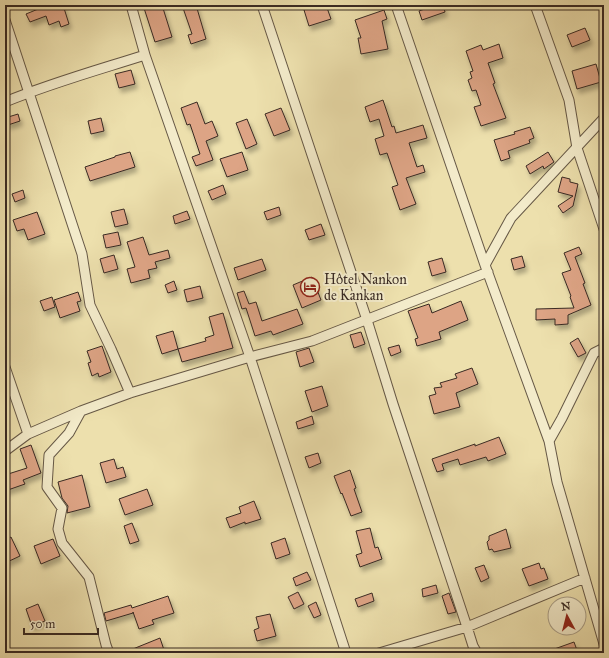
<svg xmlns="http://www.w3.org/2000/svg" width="609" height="658" viewBox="0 0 609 658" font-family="'IM FELL Great Primer',serif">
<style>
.building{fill:#dda485;stroke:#392a23;filter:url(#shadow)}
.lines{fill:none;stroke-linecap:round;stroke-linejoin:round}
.minor-casing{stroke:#665846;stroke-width:11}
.minor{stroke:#f3ebca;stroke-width:9}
.labels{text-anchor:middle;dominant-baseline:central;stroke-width:4;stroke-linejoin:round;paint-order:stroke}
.poi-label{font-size:14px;fill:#392a23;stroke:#f3ebca;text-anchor:start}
</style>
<defs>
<filter id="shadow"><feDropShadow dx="2.5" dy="4.5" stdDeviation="2" flood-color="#0004"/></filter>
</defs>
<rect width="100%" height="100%" fill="#ede0ad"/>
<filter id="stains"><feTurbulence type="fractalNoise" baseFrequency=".005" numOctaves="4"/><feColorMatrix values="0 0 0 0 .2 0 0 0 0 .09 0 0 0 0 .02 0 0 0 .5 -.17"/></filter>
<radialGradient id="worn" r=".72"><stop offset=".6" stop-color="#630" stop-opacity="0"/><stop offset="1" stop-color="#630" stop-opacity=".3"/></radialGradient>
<path class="building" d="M48,5H63L69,24L61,27L59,21L49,25L46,16L30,22L26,14Z
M143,5H162L172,37L155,42Z
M182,5H196L206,39L191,44L188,35L192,34Z
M317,5H326L331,19L309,26L304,10Z
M436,5H443L445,12L422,20L419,11Z
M384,10L387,19L382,21L388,49L361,54L358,38H361L355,20Z
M585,28L590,40L572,47L567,35Z
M499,44L503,58L488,63L495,83L493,84L506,118L481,126L474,107L481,105L476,90L472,91L468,80L472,78L470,72L473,71L466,51L481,45L483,50Z
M596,64L601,82L577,89L572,71Z
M131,70L135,84L119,88L115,74Z
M383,100L392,127L394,126L396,133L423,125L427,138L409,143L417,167L423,165L425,172L406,178L416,204L400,210L392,187L398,185L387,153L380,155L375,139L384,136L379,119L370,122L365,107Z
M197,102L205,124L212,121L218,136L206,141L213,160L196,166L192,157L200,154L190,124L187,125L181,108Z
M281,108L290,130L274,136L265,114Z
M18,114L20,121L8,125L5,118Z
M101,118L104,131L91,134L88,121Z
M247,119L257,144L246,149L236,123Z
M530,127L534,138L529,140L530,143L508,151L510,158L501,161L494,140L515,134L514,132Z
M130,152L135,167L90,181L85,167L115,157V156Z
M242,152L248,170L227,177L220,159Z
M548,152L554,162L544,169L543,166L530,174L526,166Z
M562,177L570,179V182L578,184L573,206L563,213L558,206L573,196L558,192Z
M223,185L226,194L212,200L208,191Z
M23,190L25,198L15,202L12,194Z
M279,207L281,215L267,220L264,212Z
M124,209L128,224L115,227L111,212Z
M187,211L190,219L175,224L173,216Z
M37,212L45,234L28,240L24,229L17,231L13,220Z
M321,224L325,235L309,240L305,230Z
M118,232L121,245L106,248L103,235Z
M143,237L149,255L168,250L170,258L155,262L157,268L148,270L150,278L131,283L127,269L135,267L127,242Z
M579,247L582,254L575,257L585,283L583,284L591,305L568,315V324L555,325V319L536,320V309L574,308L570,297L571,296L562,273L571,270L564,253Z
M114,255L118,269L104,273L100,259Z
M522,256L525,267L514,270L511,259Z
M442,258L446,272L432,276L428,262Z
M262,259L266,270L238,280L234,268Z
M312,277L321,300L302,308L293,285Z
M174,281L177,290L168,293L165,285Z
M200,286L203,298L187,302L184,290Z
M244,291L249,304L256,302L262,321L297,309L303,324L273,335L271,331L255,336L246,308L242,309L237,293Z
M78,292L81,301L77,302L80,311L60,318L54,300Z
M52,297L55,307L44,311L40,301Z
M461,301L468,320L439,332L441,339L417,346L415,339L418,338L408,311L429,304L432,313Z
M223,313L233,348L182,362L178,349L206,341L205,338L214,335L209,317Z
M173,331L178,349L162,354L156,336Z
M361,332L365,344L354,348L350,335Z
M578,338L586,353L578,357L570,343Z
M399,345L401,352L391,356L388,348Z
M102,346L111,372L99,377L98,373L92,376L88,363L91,362L87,351Z
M309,348L314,362L300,367L296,352Z
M472,368L478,384L456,393L460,407L434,414L429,396L436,394L434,388L442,387L440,383L457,378L455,374Z
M322,386L328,406L312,412L305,391Z
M312,416L314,424L298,429L296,422Z
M499,437L506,454L488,461L486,457L460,465L458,459L442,464L444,470L437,472L432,459L475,444V446Z
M31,445L41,473L23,480L25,484L5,491V475L27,468L20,449Z
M318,453L321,463L309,468L305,457Z
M114,459L117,469L123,467L126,477L106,483L100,463Z
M350,470L356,488L354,489L362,512L351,516L342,493L341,494L334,476Z
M82,475L90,507L67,513L68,506L62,498L58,482Z
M147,489L153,505L125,515L119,499Z
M254,501L261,519L245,524V522L230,528L226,518L241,513L239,507Z
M132,523L139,541L130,544L124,526Z
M370,528L375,548L378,547L382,559L360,567L356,555L362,553L356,531Z
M506,529L511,548L494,552L492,549L489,550L487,542L489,540V536Z
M11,537L20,556L5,563V540Z
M285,538L290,554L276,559L271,543Z
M53,539L60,556L41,564L34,546Z
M539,563L541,569L544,568L548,579L529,586L522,569Z
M484,565L489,578L481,582L475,568Z
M307,572L311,580L296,586L293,578Z
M436,585L438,593L423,597L422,589Z
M298,592L304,604L294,609L288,597Z
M372,593L374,601L358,607L355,599Z
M449,593L456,612L448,614L442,596Z
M168,596L174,613L152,620L154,624L139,629L133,612V613L106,621L104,613L131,605L132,608Z
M316,602L321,615L314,618L308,606Z
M38,604L45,621L32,626L26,609Z
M270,614L276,636L257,641L254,630L259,628L256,617Z
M160,638L165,653H123Z
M574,642L578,653H546V652Z"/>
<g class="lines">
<g class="minor-casing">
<path id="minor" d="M131,5L145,55L250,357L346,653
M262,5L367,320L393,404L467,627L473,646L477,653
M396,5L485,265L549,441L557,482L604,644
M535,5L569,100L577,148L604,229
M5,20L82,254L90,305L111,349L130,393
M5,102C51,83 98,70 145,55
M485,265L511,218L604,118
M5,367L28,434
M81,411L69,433L49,455L47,487L62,508L58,529L62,543L89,577L106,645L109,653
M549,441L562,418L594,353L604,348
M5,451L28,434L81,411L130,393L250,357L312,341L488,272
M379,653L467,627L585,578"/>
</g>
<use href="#minor" class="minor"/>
</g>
<defs>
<g id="hotel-ring" transform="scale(1)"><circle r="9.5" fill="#f3ebca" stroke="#8f2418" stroke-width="1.5"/><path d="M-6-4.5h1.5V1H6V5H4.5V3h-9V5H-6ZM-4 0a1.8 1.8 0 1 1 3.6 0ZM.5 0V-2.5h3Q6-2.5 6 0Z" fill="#8f2418"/></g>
</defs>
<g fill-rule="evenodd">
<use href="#hotel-ring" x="310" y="287"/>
</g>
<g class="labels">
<g class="poi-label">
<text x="324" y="279">Hôtel Nankon<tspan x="324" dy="16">de Kankan</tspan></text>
</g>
</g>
<rect width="609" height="658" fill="none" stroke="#ede0ad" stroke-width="20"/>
<rect x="6" y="6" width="597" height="646" fill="none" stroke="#392a23" stroke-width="2"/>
<rect x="10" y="10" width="589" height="638" fill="none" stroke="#392a23"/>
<g transform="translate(567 616) rotate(353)"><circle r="19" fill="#f3ebca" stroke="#a99e87"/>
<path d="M0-3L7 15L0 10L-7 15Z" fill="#8f2418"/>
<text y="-6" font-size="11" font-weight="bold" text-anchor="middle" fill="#392a23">N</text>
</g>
<path d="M24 628v6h74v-6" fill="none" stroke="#392a23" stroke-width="2"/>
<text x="30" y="628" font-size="12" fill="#392a23" stroke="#f3ebca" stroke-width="3" paint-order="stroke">50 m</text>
<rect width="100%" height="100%" filter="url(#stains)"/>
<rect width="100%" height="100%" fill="url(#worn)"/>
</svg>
